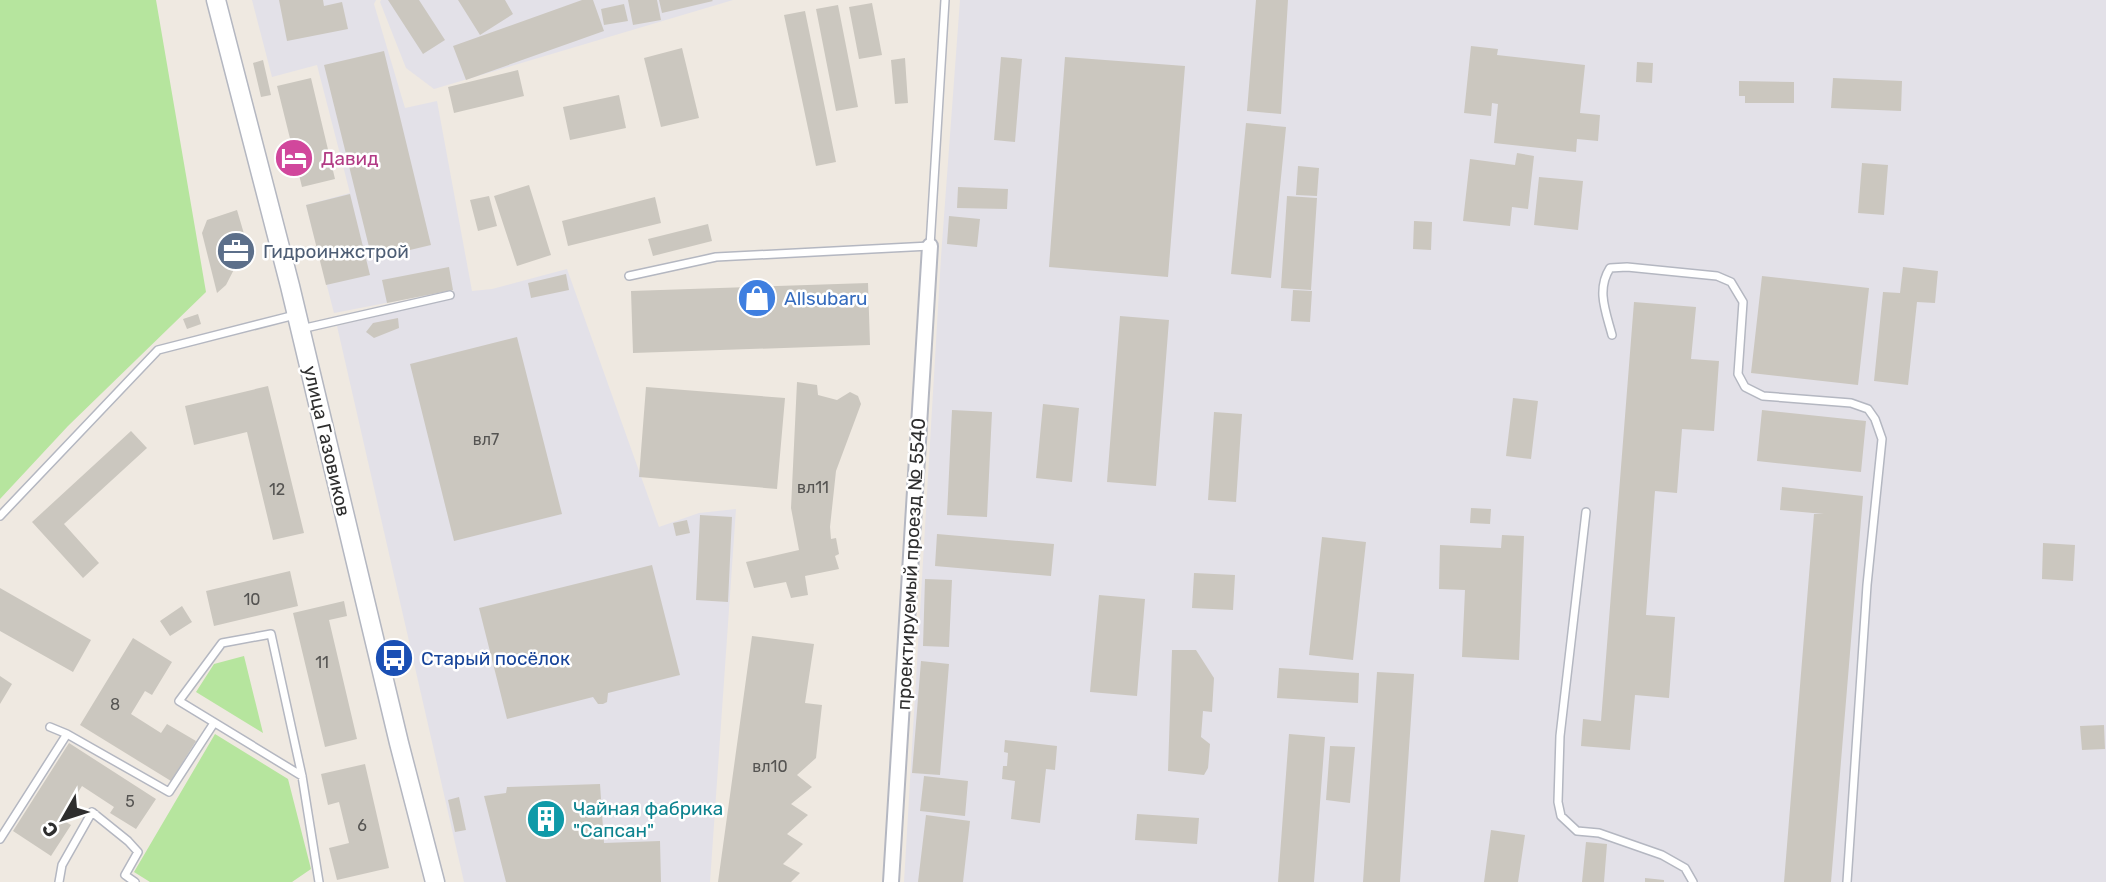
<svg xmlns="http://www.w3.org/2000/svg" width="2106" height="882" viewBox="0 0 2106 882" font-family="Rubik,sans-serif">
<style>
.industrial{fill:#e3e1e8}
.green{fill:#b6e59e}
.building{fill:#cbc7bf}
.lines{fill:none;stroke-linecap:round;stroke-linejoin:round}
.service-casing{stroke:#b4b7c1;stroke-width:10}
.minor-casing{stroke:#b4b7c1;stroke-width:18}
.tertiary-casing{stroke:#b4b7c1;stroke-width:21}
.service{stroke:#fff;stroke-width:7}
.minor{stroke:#fff;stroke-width:14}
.tertiary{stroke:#fff;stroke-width:18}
.labels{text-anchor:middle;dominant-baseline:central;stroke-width:5;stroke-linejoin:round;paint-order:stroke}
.number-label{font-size:16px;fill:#555452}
.hotel-label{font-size:19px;fill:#b23c85;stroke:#fff;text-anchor:start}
.service-label{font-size:19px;fill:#4e5e75;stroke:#fff;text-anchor:start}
.shop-label{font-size:19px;fill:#366cbe;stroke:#fff;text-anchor:start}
.street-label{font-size:19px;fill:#2e2e2e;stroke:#fff}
.transit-label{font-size:19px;fill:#164399;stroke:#fff;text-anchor:start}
.culture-label{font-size:19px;fill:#0d838f;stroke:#fff;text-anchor:start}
</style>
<rect width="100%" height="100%" fill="#efe9e1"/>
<path class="industrial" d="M252,0H376L374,4L405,108L437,101L472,291L492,289L567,269L659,527L699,513L736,509L710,882H464L337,326L455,296L453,290L334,313L306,205L350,193L317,65L272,77Z
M381,0H733L434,89L406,68L380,2Z
M960,0H2106V882H904L941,257Z"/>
<path class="green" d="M0,0H156L206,292L68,426L0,499Z
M244,656L263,733L196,692L214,664Z
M215,734L288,779L311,869L292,882H150L134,872Z"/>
<path class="building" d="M279,0H323L324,6L342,2L348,29L287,41Z
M388,0H419L445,40L423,54Z
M458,0H505L513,14L480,35Z
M582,0H593L604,31L466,80L453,46Z
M628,0H657L661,20L633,25Z
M659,0H712L713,1L662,13Z
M1256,0H1288L1281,114L1247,111Z
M872,3L882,55L859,59L849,7Z
M624,4L628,21L604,25L601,9Z
M838,5L858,107L836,111L816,9Z
M805,11L836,162L816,166L784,15Z
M1471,46L1498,49L1497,55L1585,65L1580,113L1600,115L1598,141L1577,139L1576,152L1494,143L1498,104L1492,103L1491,116L1464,113Z
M682,48L699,118L661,127L644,58Z
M384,51L431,245L372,259L324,65Z
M1001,57L1022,59L1015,142L994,140Z
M1065,57L1185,66L1168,277L1049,267Z
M905,58L908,103L895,104L891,60Z
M263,60L271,95L261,97L253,63Z
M1637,62L1653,63L1652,83L1636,82Z
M518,70L524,96L454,113L448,87Z
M311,78L335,179L302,187L277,86Z
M1833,78L1902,81L1901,111L1831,108Z
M1739,81L1794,82V103H1745V96H1739Z
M619,95L626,128L570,140L563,107Z
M1246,123L1286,127L1271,278L1231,274Z
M1517,153L1534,156L1528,209L1512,207L1510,226L1463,221L1470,159L1515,165Z
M1862,163L1888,165L1884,215L1858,213Z
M1298,166L1319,168L1317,196L1296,195Z
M1539,177L1583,181L1578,230L1534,225Z
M529,185L551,255L517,266L494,196Z
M958,187L1008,189L1007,209L957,208Z
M350,194L370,275L326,285L306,205Z
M489,196L497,226L478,231L470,200Z
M1287,196L1317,198L1311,290L1281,288Z
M655,197L661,223L568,246L562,221Z
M237,210L247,244L226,285L217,293L202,233L207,220Z
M949,216L980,219L977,247L947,244Z
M1414,221L1432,222L1431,250L1413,249Z
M708,224L712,241L653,256L648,239Z
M449,267L453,290L387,303L382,280Z
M1903,267L1938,271L1935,303L1917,302L1908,385L1874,381L1883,292L1900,293Z
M566,274L569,290L531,298L528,283Z
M1762,276L1869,288L1858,385L1751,373Z
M868,283L870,345L633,353L631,291Z
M1293,290L1312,291L1310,322L1291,321Z
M1634,302L1696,307L1691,359L1719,361L1714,431L1682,429L1677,493L1655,491L1646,615L1675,617L1669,698L1635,695L1630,750L1581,746L1583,719L1601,721Z
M198,314L201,324L187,329L183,319Z
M1120,316L1169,320L1156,486L1107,482Z
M398,318L399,328L374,338L366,332L373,323Z
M517,337L562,514L454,541L410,364Z
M797,382L817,385L818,395L837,400L850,392L858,396L861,404L836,471L830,527L831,539L836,538L839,554L835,556L839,569L805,576L808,595L791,598L786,582L754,588L746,562L799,550L791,508Z
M268,386L304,533L273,540L247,432L194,445L185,406Z
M646,387L785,398L777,489L639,477Z
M1513,398L1538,401L1531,459L1506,456Z
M1043,404L1079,408L1072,482L1036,478Z
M952,410L992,412L987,517L947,515Z
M1762,410L1866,421L1861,472L1757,461Z
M1214,412L1242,414L1236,502L1208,500Z
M131,431L147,448L64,524L99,563L83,578L32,522Z
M1782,487L1863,496L1831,882H1784L1814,514H1824L1780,510Z
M1471,508L1491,509L1490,524L1470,523Z
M700,515L732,517L728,602L696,600Z
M687,520L690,533L676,536L673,523Z
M937,534L1054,544L1051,576L935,566Z
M1502,535L1524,536L1519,660L1462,657L1465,590L1439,589L1440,545L1501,548Z
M1322,537L1366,542L1353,660L1309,655Z
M2043,543L2075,545L2073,581L2042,579Z
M652,565L680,675L608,693L607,702L603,704H598L593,697L507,719L479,608Z
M290,571L298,606L214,626L206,591Z
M1194,573L1235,575L1233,610L1192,608Z
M925,579L952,580L949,647L923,646Z
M0,588L91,640L73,672L0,631Z
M1099,595L1145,599L1137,696L1090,692Z
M344,601L347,616L329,620L357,739L325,747L293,613Z
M182,606L192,622L170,636L160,621Z
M752,636L814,644L805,703L822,705L816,758L797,775L812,787L791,804L808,815L787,834L803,844L783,864L800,873L791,882H718Z
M133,638L172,662L152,695L145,691L131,714L161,733L167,724L196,741L171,781L80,725Z
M1172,650H1196L1214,678L1212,712L1203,711L1201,737L1210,744L1208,768L1204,775L1168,771Z
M921,661L949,664L940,775L912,773Z
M1279,668L1359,673L1358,703L1277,698Z
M1377,672L1414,674L1400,882H1363Z
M0,676L12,684L0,704Z
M2104,725L2105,749L2082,750L2080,726Z
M1289,734L1325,737L1314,882H1278Z
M1005,740L1057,746L1055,770L1046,769L1040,823L1011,819L1015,781L1002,779L1003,766H1007L1008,753L1004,752Z
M69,743L156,799L136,829L110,813L114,807L82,786L61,819L71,825L51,856L13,831Z
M1330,746L1355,747L1350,803L1326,800Z
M365,764L389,868L337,880L329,848L349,843L339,802L328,805L321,774Z
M924,776L968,781L965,816L920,811Z
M600,784L604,843L660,841L661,882H506L484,796L506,793L507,787Z
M459,797L466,830L455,832L448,800Z
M1137,814L1199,818L1197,844L1135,840Z
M926,815L970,821L963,882H918Z
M1491,830L1525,835L1518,882H1484Z
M1586,842L1607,844L1604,882H1582Z
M1645,878L1664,880V882H1645Z"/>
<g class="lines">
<g class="service-casing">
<path id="service" d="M629,276L716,257L930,246L945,0
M301,329L450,295
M1612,335C1606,312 1596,290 1610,268L1627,267L1717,276L1731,282L1743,302L1738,374L1745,387L1763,396L1851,403L1868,409L1875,419L1882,439L1867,585L1847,882
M1586,512L1560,736L1558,802L1561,816L1577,831L1599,833L1662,855L1685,868L1693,882
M0,516L158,350L295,315
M50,727L67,734
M302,776L179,701L222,643L271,634L302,776L319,882
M0,839L67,734L169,792L214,723
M59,882L62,865L92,812L128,841L138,852L125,875L135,882"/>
</g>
<g class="minor-casing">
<path id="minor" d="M891,882L930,246"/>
</g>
<g class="tertiary-casing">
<path id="tertiary" d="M216,0L290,286L399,743L435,882"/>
</g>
<use href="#service" class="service"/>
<use href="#minor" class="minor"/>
<use href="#tertiary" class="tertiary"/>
</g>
<defs>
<g id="hotel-disc" transform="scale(2.0125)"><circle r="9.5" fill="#d1479c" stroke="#fff"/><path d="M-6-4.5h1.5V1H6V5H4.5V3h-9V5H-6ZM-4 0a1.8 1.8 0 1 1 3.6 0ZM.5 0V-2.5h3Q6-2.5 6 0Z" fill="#fff"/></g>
<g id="office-disc" transform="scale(2.0125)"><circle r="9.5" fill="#5c6f8a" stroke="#fff"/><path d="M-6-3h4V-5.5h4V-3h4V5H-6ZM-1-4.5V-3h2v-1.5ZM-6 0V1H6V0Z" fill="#fff"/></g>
<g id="shop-disc" transform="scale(2.0125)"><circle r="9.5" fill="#3f7fe0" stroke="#fff"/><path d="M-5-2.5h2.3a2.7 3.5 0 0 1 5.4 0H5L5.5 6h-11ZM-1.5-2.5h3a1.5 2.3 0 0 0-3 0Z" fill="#fff"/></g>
<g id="bus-disc" transform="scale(2.0125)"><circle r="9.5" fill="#1a4fb4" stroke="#fff"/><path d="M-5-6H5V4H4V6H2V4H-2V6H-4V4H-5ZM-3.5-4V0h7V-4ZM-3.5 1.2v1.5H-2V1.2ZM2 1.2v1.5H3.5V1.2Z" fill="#fff"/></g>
<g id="building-disc" transform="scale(2.0125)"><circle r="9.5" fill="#0f9aa8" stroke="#fff"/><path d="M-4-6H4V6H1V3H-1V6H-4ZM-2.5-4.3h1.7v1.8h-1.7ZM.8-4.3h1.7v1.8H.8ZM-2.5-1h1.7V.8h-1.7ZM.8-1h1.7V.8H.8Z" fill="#fff"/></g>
</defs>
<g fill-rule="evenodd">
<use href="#hotel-disc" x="294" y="158"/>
<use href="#office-disc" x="236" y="251"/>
<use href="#shop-disc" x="757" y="298"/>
<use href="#bus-disc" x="394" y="658"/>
<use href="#building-disc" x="546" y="819"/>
</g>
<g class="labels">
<g class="number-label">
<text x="486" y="439">вл7</text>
<text x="813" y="487">вл11</text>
<text x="277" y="489">12</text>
<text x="252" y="599">10</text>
<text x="322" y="662">11</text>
<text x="115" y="704">8</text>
<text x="770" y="766">вл10</text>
<text x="130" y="801">5</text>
<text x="362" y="825">6</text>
</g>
<g class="hotel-label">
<text x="321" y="158">Давид</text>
</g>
<g class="service-label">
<text x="263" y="251">Гидроинжстрой</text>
</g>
<g class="shop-label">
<text x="784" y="298">Allsubaru</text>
</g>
<g class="street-label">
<text transform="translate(327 441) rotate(77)">улица Газовиков</text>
<text transform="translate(911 564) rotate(-87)">проектируемый проезд № 5540</text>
</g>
<g class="transit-label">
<text x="421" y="658">Старый посёлок</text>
</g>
<g class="culture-label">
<text x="573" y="808">Чайная фабрика<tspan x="573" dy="22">"Сапсан"</tspan></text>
</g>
</g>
<g transform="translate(63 819) rotate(231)" stroke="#ffffff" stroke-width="5" paint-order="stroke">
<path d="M0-5L12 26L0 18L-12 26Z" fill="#2e2e2e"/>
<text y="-10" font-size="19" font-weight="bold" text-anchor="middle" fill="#2e2e2e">С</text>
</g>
</svg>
